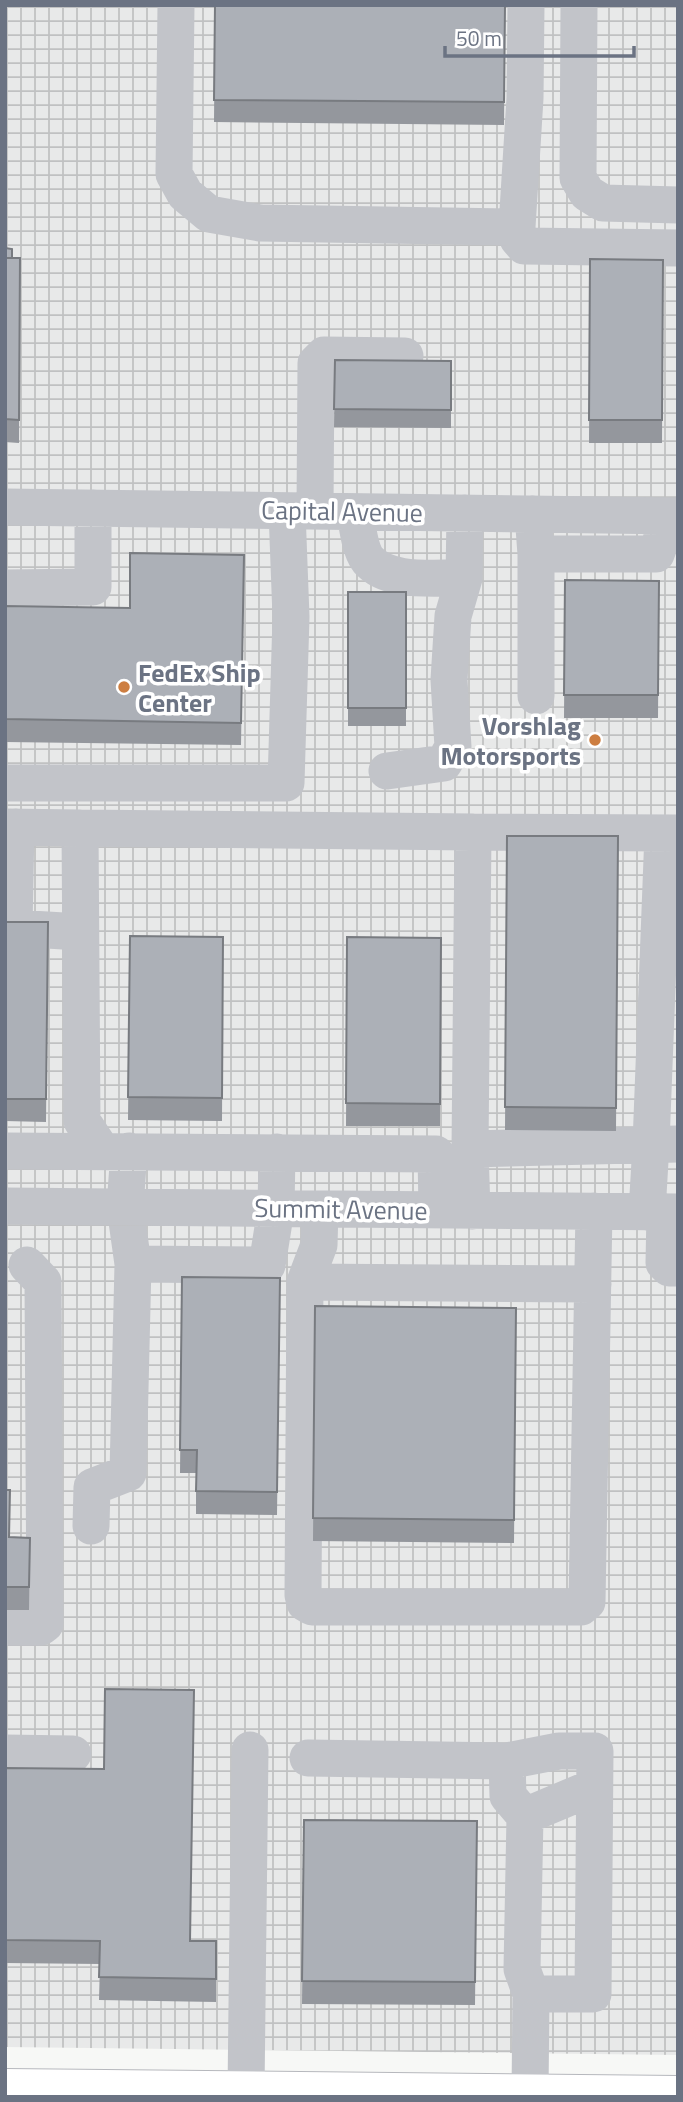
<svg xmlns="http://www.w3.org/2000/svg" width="683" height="2102" viewBox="0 0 683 2102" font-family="'Titillium Web',sans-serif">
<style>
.industrial{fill:url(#industrial-grid)}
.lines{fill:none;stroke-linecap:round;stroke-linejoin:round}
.major-casing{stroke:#b6b8bd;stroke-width:40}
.minor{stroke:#c2c4c9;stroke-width:37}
.major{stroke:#fff;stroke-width:38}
.wall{fill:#94979d}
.building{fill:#acb0b7;stroke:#787b80;stroke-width:2}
.poi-dot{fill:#cd7e41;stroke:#fff;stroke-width:2.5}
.labels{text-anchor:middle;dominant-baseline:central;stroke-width:7;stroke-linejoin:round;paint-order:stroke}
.street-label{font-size:26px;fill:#6b7383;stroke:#fff}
.poi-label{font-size:26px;font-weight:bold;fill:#6b7383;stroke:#fff;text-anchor:start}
</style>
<defs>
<pattern id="industrial-grid" width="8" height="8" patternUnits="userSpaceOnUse" patternTransform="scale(1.75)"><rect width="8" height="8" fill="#e8e9e9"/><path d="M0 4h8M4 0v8" fill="none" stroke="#c0c1c2"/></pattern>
</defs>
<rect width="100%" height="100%" fill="#f7f8f6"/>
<path class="industrial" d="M5,5H678V2055L5,2047Z"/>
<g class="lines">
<g class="major-casing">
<path id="major" d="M5,2088L678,2095"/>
</g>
<path class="minor" d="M176,5L174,174L185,194L209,214L260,223L517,227L518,239L524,246L678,248
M579,5L578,178L587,193L603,203L678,205
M517,227L525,98L526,5
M5,507L678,516
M315,511L316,363L324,355L405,356
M355,512C357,525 360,550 368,560C389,584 435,577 464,578L465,513
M533,514L536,554H656L670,516
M536,554V696
M5,588L93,587V508
M387,771L444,763L453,747L449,680L453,616L464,578
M5,783H286L291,617L287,511
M5,827L80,828
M16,827L14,928L80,932
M470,1149L678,1144
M5,1151L436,1154L437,1210
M102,1151L82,1121L80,828L473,832
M129,1151L125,1207L133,1264L267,1265L276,1209L277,1152
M5,1206L678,1212
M320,1209L319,1245L305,1282L303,1595L305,1603L312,1607H581L587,1602L594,1211
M472,1211L470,1149L473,832L678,833
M647,1212L651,1144L663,833
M665,1212L664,1263L669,1268H678
M305,1282L593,1284
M91,1526L92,1487L128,1473L133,1264
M5,1627H41L45,1624L43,1282L27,1265
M5,1753L73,1754
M308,1758L507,1761L559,1751H595L593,1994H531
M507,1761L508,1796L525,1816
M246,2091L250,1750
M530,2094L531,1994L522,1969L525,1816L594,1787"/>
<use href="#major" class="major"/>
</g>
<path class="wall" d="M215,5H505L504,125L214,122Z
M5,248L12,258H20L19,443L5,442Z
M590,259L663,260L662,443H589Z
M335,360L451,361V428L334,427Z
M244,555L241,745L5,742V606L130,608Z
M565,580L659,581L658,718H564Z
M348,592H406V726H348Z
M507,836H618L616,1131L505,1130Z
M5,922H48L46,1122L5,1121Z
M130,936L223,937L222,1121L128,1120Z
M347,937L441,938L440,1126H346Z
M182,1277L280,1278L277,1515L196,1514V1473H180Z
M315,1306L516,1308L514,1543L313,1541Z
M5,1442L6,1490L9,1537L30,1538L29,1610H5Z
M5,1768L190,1941H216V2002L99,2000L100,1964L5,1963Z
M304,1820L477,1821L475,2005L302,2004Z"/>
<path class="building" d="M215,5H505L504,102L214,100Z
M5,248L12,249V258H5Z
M5,258H20L19,420L5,419Z
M590,259L663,260L662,420H589Z
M335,360L451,361V410L334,409Z
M130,553L244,555L241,723L5,719V606L130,608Z
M565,580L659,581L658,695H564Z
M348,592H406V708H348Z
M507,836H618L616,1108L505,1107Z
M5,922H48L46,1099H5Z
M130,936L223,937L222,1098L128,1097Z
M347,937L441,938L440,1104L346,1103Z
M182,1277L280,1278L277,1492L196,1491L197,1450H180Z
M315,1306L516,1308L514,1520L313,1518Z
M5,1442H6L5,1486Z
M5,1490H10L9,1537L30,1538L29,1587H5Z
M105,1689L194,1690L190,1941H216V1979L99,1977L100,1941L5,1940V1768L104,1769Z
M304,1820L477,1821L475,1982L302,1981Z"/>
<g class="poi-dot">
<circle cx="124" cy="687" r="7"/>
<circle cx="595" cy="740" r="7"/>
</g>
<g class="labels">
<g class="street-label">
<text transform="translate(342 511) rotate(1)">Capital Avenue</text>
<text transform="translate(341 1209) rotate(1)">Summit Avenue</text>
</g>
<g class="poi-label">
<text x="138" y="672">FedEx Ship<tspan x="138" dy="30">Center</tspan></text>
<text x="581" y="725" text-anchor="end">Vorshlag<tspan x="581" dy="30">Motorsports</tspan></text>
</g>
</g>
<rect width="683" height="2102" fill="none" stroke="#6b7383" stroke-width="14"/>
<path d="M445 46v10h189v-10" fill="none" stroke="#6b7383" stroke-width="3.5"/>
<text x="456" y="46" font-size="21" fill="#6b7383" stroke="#ffffff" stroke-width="5" paint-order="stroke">50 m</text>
</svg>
